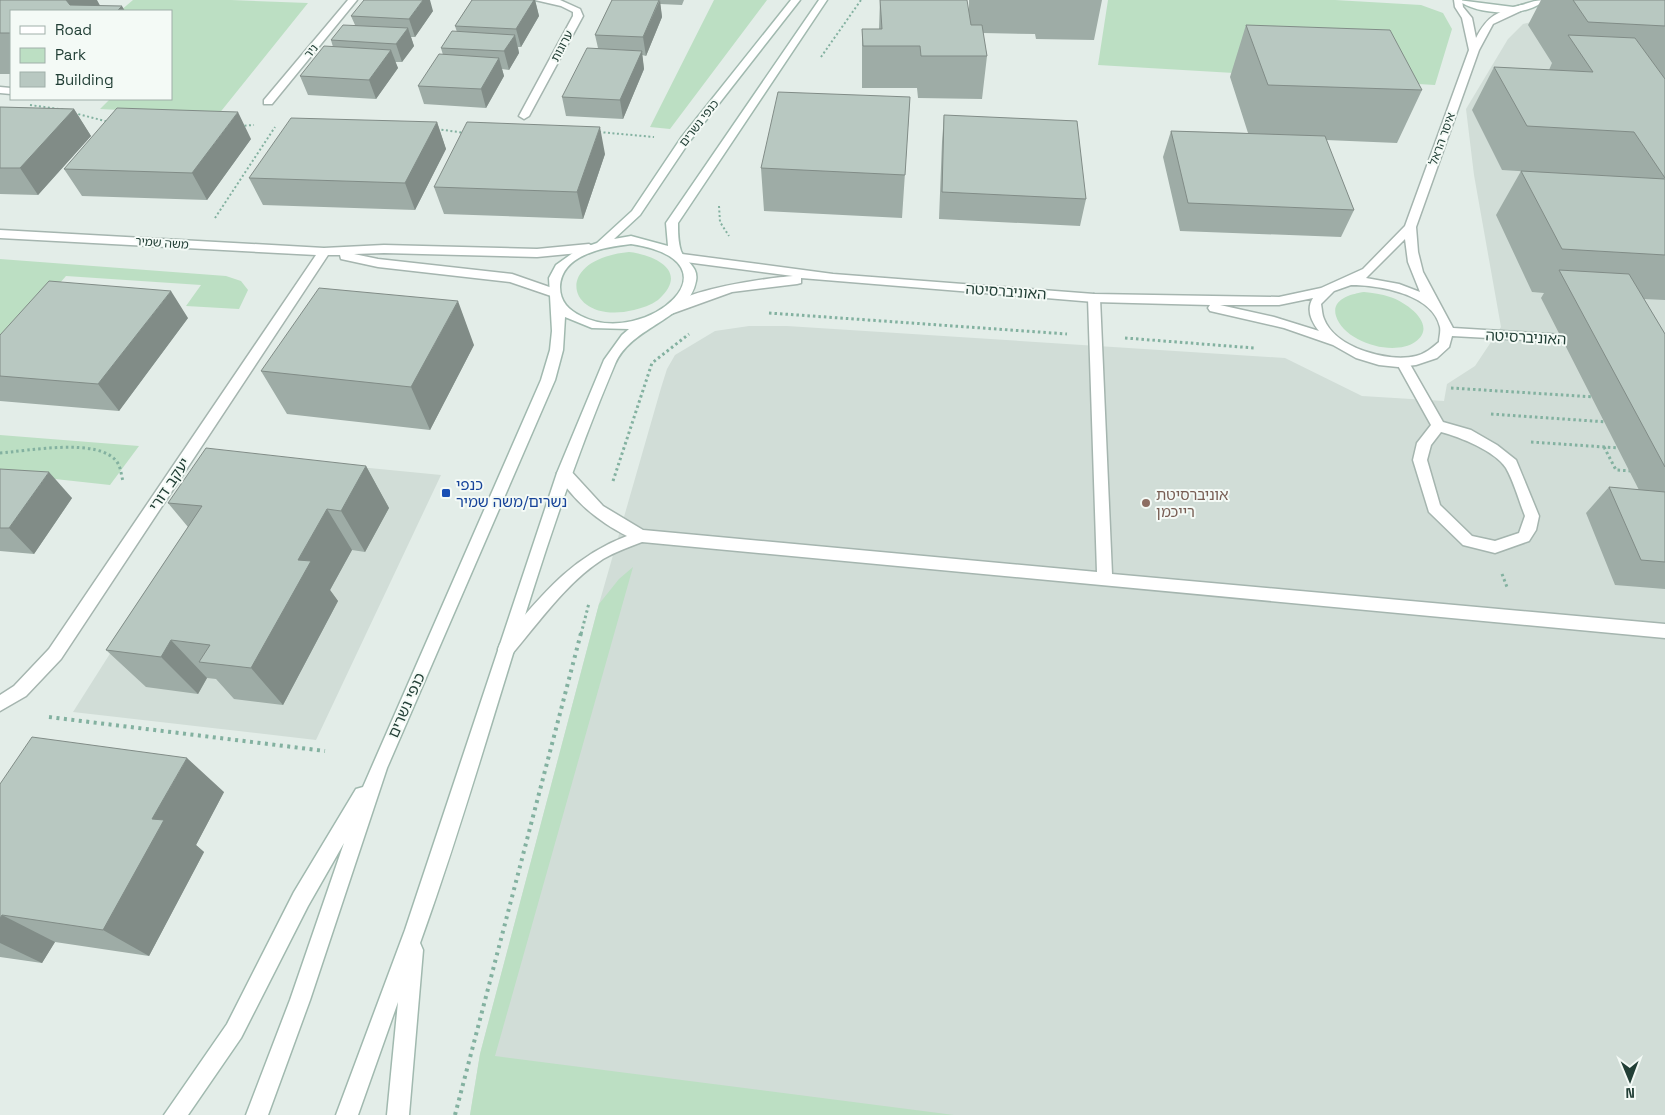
<svg xmlns="http://www.w3.org/2000/svg" width="1665" height="1115" viewBox="0 0 1665 1115" font-family="'Space Grotesk','Noto Sans Hebrew',sans-serif">
<style>
.built{fill:#d1ddd7}
.green{fill:#bcdfc3}
.lines{fill:none;stroke-linecap:round;stroke-linejoin:round}
.lane-casing{stroke:#a5b5af;stroke-width:3}
.street-casing{stroke:#a5b5af;stroke-width:3}
.secondary-casing{stroke:#a1b9af;stroke-width:3}
.path-far2{stroke:#83b1a0;stroke-width:2;stroke-dasharray:2 2.5;stroke-linecap:butt}
.path-far1{stroke:#83b1a0;stroke-width:3;stroke-dasharray:2.5 3;stroke-linecap:butt}
.path{stroke:#83b1a0;stroke-width:4;stroke-dasharray:3 4.5;stroke-linecap:butt}
.lane{fill:#fff;fill-rule:evenodd}
.street{fill:#fff;fill-rule:evenodd}
.secondary{fill:#fff;fill-rule:evenodd}
.wall{fill:#9eaca6}
.shaded-wall{fill:#818c87}
.building{fill:#b8c8c1;stroke:#818c87}
.transit-dot{fill:#1a4fb4;stroke:#f4faf6;stroke-width:2}
.education-dot{fill:#8d6e63;stroke:#f4faf6;stroke-width:2}
.labels{text-anchor:middle;dominant-baseline:central;stroke-width:4;stroke-linejoin:round;paint-order:stroke}
.far-street-label{font-size:12px;fill:#223f36;stroke:#f4faf6}
.street-label{font-size:15px;fill:#223f36;stroke:#f4faf6}
.transit-label{font-size:15px;fill:#164399;stroke:#f4faf6;text-anchor:start}
.education-label{font-size:15px;fill:#785e54;stroke:#f4faf6;text-anchor:start}
</style>
<rect width="100%" height="100%" fill="#e3ede8"/>
<path class="built" d="M1569,13L1665,17V1115H470L480,1054L599,604L661,388L667,369L675,355L715,331L749,326H787L1285,358L1362,396L1444,401L1447,384L1475,366L1501,327L1474,175L1466,109L1508,39L1523,24Z
M236,455L441,475L316,740L73,712Z"/>
<path class="green" d="M133,0H231L308,3L218,115L100,109L110,99H171V11H120Z
M714,0H767L670,129L650,127Z
M1108,0H1335L1421,5L1443,13L1452,29L1435,85L1098,65Z
M629,252C656,255 690,272 658,300C651,305 642,308 634,310C568,326 549,260 629,252Z
M0,259L226,276L241,281L248,290L239,309L186,306L201,285L66,276L0,352Z
M1364,292C1373,293 1381,294 1390,297C1406,302 1439,325 1415,342C1393,357 1344,342 1336,316C1331,299 1351,294 1364,292Z
M0,435L139,446L110,485L0,473Z
M633,567L495,1056L954,1115H470L480,1054L599,604L619,579Z"/>
<g class="lines">
<g class="lane-casing">
<path id="lane" d="M1094,294L1100,298L1112,574L1665,624V638L642,542C629,547 615,552 603,559C566,583 540,621 512,654L506,656L500,654L498,649L500,644C539,599 569,558 627,536C599,522 572,500 557,473L564,468L569,469L603,506L643,530L1097,572L1088,298Z
M1402,358L1407,359L1443,422L1471,430L1497,445L1516,460L1539,516L1536,530L1529,541L1495,553L1463,545L1429,512L1413,460L1417,443L1431,425L1396,362ZM1441,432C1460,437 1495,451 1506,468C1514,482 1519,501 1525,516L1519,533L1495,541L1472,536L1440,505L1427,460L1431,445Z"/>
</g>
<g class="street-casing">
<path id="street" d="M348,0H357L272,104H264V100Z
M535,0H560L580,9L583,16L529,116L524,119L519,116L573,16V12L561,6Z
M1454,0H1462L1463,7L1472,18L1476,38C1488,15 1497,12 1522,5L1527,8L1493,24L1479,50L1416,227L1418,252L1423,272L1453,328L1581,336L1587,340L1585,343L1452,336L1449,347L1437,358L1416,365L1398,367L1379,365L1356,358L1333,345L1284,328L1210,311L1208,308L1210,305L1094,302L801,278V283L797,284L732,292L671,314L665,310C680,290 767,278 793,276L678,261V255L682,254L833,274L1094,294L1279,297L1321,288L1363,269L1405,226L1469,50L1462,18L1455,7ZM1405,239L1408,262L1420,292L1399,284L1366,278ZM1351,285C1379,285 1433,294 1440,327C1441,332 1439,338 1439,342C1432,348 1425,354 1416,356C1389,363 1335,348 1324,319C1322,315 1322,309 1321,304L1334,291ZM1313,298C1306,309 1311,321 1319,331L1274,317L1220,305H1279Z
M0,87L11,88V94L0,93Z
M0,230L324,248L384,245L537,249L589,244L595,248L589,252L537,257L384,253L354,254L378,259L512,274L558,290L560,293L554,297L510,282L378,267L341,259L340,255H328L61,659L26,696L0,711V695L14,686L49,649L316,255L0,238Z"/>
</g>
<g class="secondary-casing">
<path id="secondary" d="M791,0H800L689,142L640,215L614,239L631,236L668,246L666,223L819,0H827L678,223C678,232 678,242 681,251C685,262 699,266 696,281C689,320 632,325 615,364C535,552 489,752 420,943L423,950L409,1115H387L398,1002L358,1115H336L405,930L557,473L604,360L622,335L629,329L592,328L565,317L563,350L555,380L387,768L310,1000L268,1115H246L290,1000L344,843L308,906L241,1038L188,1115H164L227,1024L294,892L356,789L363,787L541,380L550,350L552,331L549,278L556,265L577,250L597,243L632,211L681,138ZM631,244C747,262 645,349 581,316C569,310 560,302 560,287C561,254 605,247 631,244Z
M1458,0L1513,7C1525,5 1533,0 1544,0C1528,18 1475,15 1458,0Z"/>
</g>
<path class="path-far2" d="M821,57L861,0
M30,105L66,110
M74,113L109,122
M240,126L254,125
M437,129L465,133
M599,132L654,137
M719,206L720,222L729,236
M215,218L275,127"/>
<path class="path-far1" d="M769,313L1067,334
M1125,338L1254,348
M1451,388L1595,397
M1491,414L1607,422
M1531,442L1619,448
M1604,447L1616,470L1632,471
M0,453C27,451 100,437 117,462C121,467 121,475 123,481
M613,481L652,363L689,334
M1502,574L1507,587
M581,634L589,603"/>
<path class="path" d="M49,717L325,751
M455,1115L581,633"/>
<use href="#lane" class="lane"/>
<use href="#street" class="street"/>
<use href="#secondary" class="secondary"/>
</g>
<path class="wall" d="M472,0H535L539,16L521,47H518L519,53L509,70L502,69L504,76L486,108L424,104L418,86L443,55L441,48L457,32L455,26Z
M612,0H684L682,5L660,4L662,17L646,56L642,55L644,69L623,119L566,116L562,97L598,48L595,35Z
M880,0L969,9V0H1102L1094,40L1036,39L1035,34L983,33L987,56L982,99L918,98L917,88H862V29H879Z
M1541,0H1665V300L1644,299L1665,334V589L1615,585L1586,513L1609,487L1639,490L1541,298L1544,293L1532,292L1496,215L1521,171L1606,176L1502,170L1472,110L1494,67L1549,70L1552,63L1528,25Z
M433,11L415,37H411L414,46L402,62H395L398,68L376,99L308,95L300,76L333,47L331,40L355,25L351,16Z
M1246,25L1422,90L1397,143L1326,140L1354,210L1341,237L1180,231L1163,157L1171,131L1248,133L1230,77Z
M0,33H11V74H0Z
M910,97L902,218L764,211L761,168Z
M0,107L74,109L91,136L38,195L0,194Z
M944,115L1086,199L1080,226L939,219L942,142Z
M437,122L446,149L415,210L263,205L249,178Z
M251,139L207,200L82,196L64,169Z
M605,154L583,219L444,214L434,187Z
M188,318L119,411L0,401V335Z
M474,345L430,430L287,414L261,371Z
M366,466L389,508L365,552L352,550L330,590L338,601L283,705L234,699L216,679L207,678L198,694L146,687L106,650L188,527L168,503Z
M0,469L72,498L34,554L0,551Z
M0,784L224,792L196,845L204,852L149,956L55,942L42,963L0,957Z"/>
<path class="shaded-wall" d="M63,0H97L103,11H70Z
M423,0H430L433,11L415,37L409,19Z
M534,0H535L539,16L521,47L516,29Z
M660,0L662,17L646,56L643,37Z
M122,6L125,11H117Z
M408,28L414,46L402,62L396,44Z
M515,35L519,53L509,70L504,51Z
M391,50L398,68L376,99L369,80Z
M642,51L644,69L623,119L620,100Z
M499,58L504,76L486,108L481,89Z
M74,109L91,136L38,195L20,168Z
M238,112L251,139L207,200L192,173Z
M437,122L446,149L415,210L405,183Z
M600,127L605,154L583,219L577,192Z
M171,291L188,318L119,411L98,384Z
M458,301L474,345L430,430L411,387Z
M366,466L389,508L365,552L341,511Z
M49,472L72,498L34,554L9,528Z
M327,509L352,550L330,590L338,601L283,705L251,668L298,560Z
M171,640L207,678L198,694L161,657Z
M187,758L224,792L196,845L204,852L149,956L103,930L152,819Z
M2,915L55,942L42,963L0,943V918Z"/>
<path class="building" d="M0,0H66L70,5L122,6L117,11H11V33H0Z
M364,0H423L409,19L351,16Z
M472,0H534L516,29L455,26Z
M612,0H659L643,37L595,35Z
M880,0H967L971,25H982L987,56H921L920,46H863L862,29H882Z
M1573,0H1665V26L1588,22Z
M343,25L408,28L396,44L331,40Z
M1246,25L1390,30L1422,90L1268,85Z
M452,31L515,35L504,51L441,48Z
M1568,35L1635,38L1665,79V178L1634,132L1527,126L1494,67L1593,72Z
M324,46L391,50L369,80L300,76Z
M587,48L642,51L620,100L562,97Z
M439,54L499,58L481,89L418,86Z
M778,92L910,97L905,175L761,168Z
M0,107L74,109L20,168H0Z
M117,108L238,112L192,173L64,169Z
M944,115L1077,121L1086,199L942,192Z
M291,118L437,122L405,183L249,178Z
M467,122L600,127L577,192L434,187Z
M1171,131L1325,136L1354,210L1188,203Z
M1521,171L1665,179V255L1562,249Z
M1559,270L1629,274L1665,334V467Z
M49,281L171,291L98,384L0,376V335Z
M319,288L458,301L411,387L261,371Z
M206,448L366,466L341,511L327,509L298,560L311,561L251,668L199,662L210,645L171,640L161,657L106,650L202,506L168,503Z
M0,469L49,472L9,528H0Z
M1609,487L1665,492V562L1641,560Z
M32,737L187,758L152,819L164,820L103,930L2,915L0,918V784Z"/>
<rect class="transit-dot" x="441" y="488" width="10" height="10" rx="2.5"/>
<circle class="education-dot" cx="1146" cy="503" r="5"/>
<g class="labels">
<g class="far-street-label">
<text transform="translate(562 46) rotate(-62)">ערוגות</text>
<text transform="translate(311 51) rotate(-51)">ניר</text>
<text transform="translate(699 123) rotate(-52)">כנפי נשרים</text>
<text transform="translate(1442 139) rotate(-70)">איסר הראל</text>
<text transform="translate(162 243) rotate(4)">משה שמיר</text>
</g>
<g class="street-label">
<text transform="translate(1006 291) rotate(4)">האוניברסיטה</text>
<text transform="translate(1526 337) rotate(3)">האוניברסיטה</text>
<text transform="translate(169 484) rotate(-56)">יעקב דורי</text>
<text transform="translate(406 705) rotate(-66)">כנפי נשרים</text>
</g>
<g class="transit-label">
<text x="456" y="484">כנפי<tspan x="456" dy="17">נשרים/משה שמיר</tspan></text>
</g>
<g class="education-label">
<text x="1156" y="494">אוניברסיטת<tspan x="1156" dy="17">רייכמן</tspan></text>
</g>
</g>
<rect x="10" y="10" width="162" height="90" fill="#f4faf6" stroke="#a0afa9"/>
<rect x="20" y="26" width="25" height="8" fill="#ffffff" stroke="#a0afa9"/>
<text x="55" y="35" font-size="15" fill="#223f36">Road</text>
<rect x="20" y="48" width="25" height="15" fill="#bcdfc3" stroke="#a0afa9"/>
<text x="55" y="60" font-size="15" fill="#223f36">Park</text>
<rect x="20" y="72" width="25" height="15" fill="#b8c8c1" stroke="#a0afa9"/>
<text x="55" y="85" font-size="15" fill="#223f36">Building</text>
<g transform="translate(1630 1080) rotate(179)" stroke="#f4faf6" stroke-width="4" paint-order="stroke">
<path d="M0-4L9 19L0 12L-9 19Z" fill="#223f36"/>
<text y="-8" font-size="14" font-weight="bold" text-anchor="middle" fill="#223f36">N</text>
</g>
</svg>
